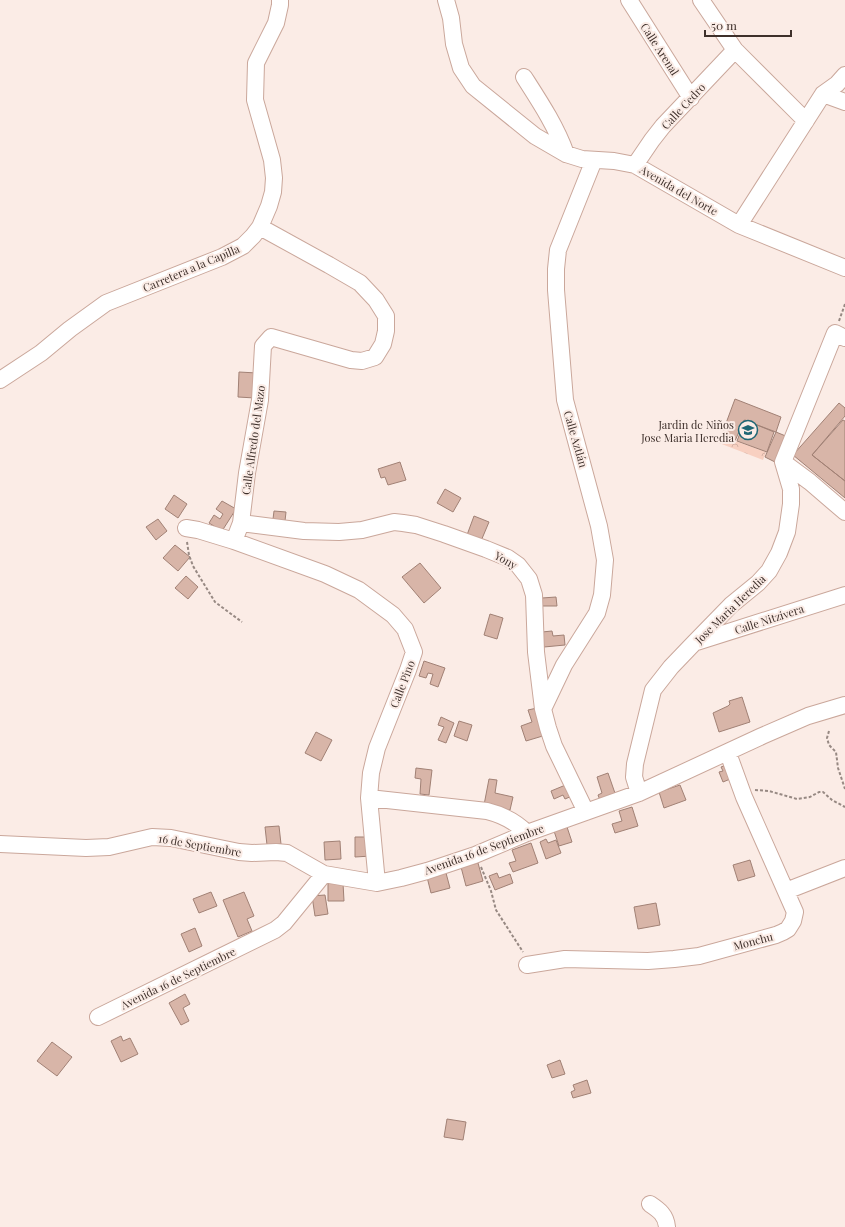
<svg xmlns="http://www.w3.org/2000/svg" width="845" height="1227" viewBox="0 0 845 1227" font-family="'Playfair Display',serif">
<style>
.forest{fill:url(#forest-crowns)}
.building{fill:#d8b5a8;stroke:#a18175}
.lines{fill:none;stroke-linecap:round;stroke-linejoin:round}
.minor-casing{stroke:#caa79b;stroke-width:18}
.path{stroke:#978983;stroke-width:2;stroke-dasharray:3 2;stroke-linecap:butt}
.minor{stroke:#fff;stroke-width:16}
.labels{text-anchor:middle;dominant-baseline:central;stroke-width:4;stroke-linejoin:round;paint-order:stroke}
.street-label{font-size:11px;fill:#3e302b;stroke:#fbece6}
.poi-label{font-size:11px;fill:#3e302b;stroke:#fbece6;text-anchor:end}
</style>
<defs>
<pattern id="forest-crowns" width="20" height="18" patternUnits="userSpaceOnUse"><rect width="20" height="18" fill="#f8d0c1"/><path d="M2 6a3 3 0 1 1 6 0M12 15a3 3 0 1 1 6 0" fill="none" stroke="#d6b3a6"/></pattern>
</defs>
<rect width="100%" height="100%" fill="#fbece6"/>
<path class="forest" d="M721,436L766,452L763,460L719,443Z"/>
<path class="building" d="M239,372L257,373L255,398L238,397Z
M735,399L781,417L776,432L744,420L735,441L722,434Z
M839,403L845,408V416L812,455L845,481V498L793,455Z
M745,420L774,432L767,452L737,441Z
M843,420L845,421V481L812,455Z
M776,432L788,437L777,463L765,457Z
M400,462L406,480L388,485L385,477L381,478L378,469Z
M445,489L461,498L453,512L437,503Z
M174,495L187,504L178,518L165,509Z
M222,501L236,509L222,531L209,523L214,515L220,519L223,514L216,509Z
M274,511L286,512L285,521L273,519Z
M474,516L489,522L481,541L467,535Z
M158,519L167,531L156,540L146,527Z
M175,545L190,557L178,571L163,558Z
M420,563L441,588L424,603L402,577Z
M186,576L198,587L188,599L175,588Z
M556,597L557,606H542V598Z
M490,614L503,618L497,639L484,635Z
M552,631L553,636L564,635L565,645L544,647L542,632Z
M424,661L445,668L438,687L430,684L433,674L428,673L426,678L419,676Z
M742,697L750,722L719,732L713,713L728,706L730,704L729,701Z
M537,708L546,735L526,741L521,726L532,722L528,710Z
M441,717L454,723L446,743L438,740L444,727L438,725Z
M459,721L472,725L467,741L454,736Z
M316,732L332,740L321,761L305,753Z
M729,764L735,777L723,782L719,772L723,771L721,767Z
M416,768L432,770L429,795L420,794L421,779L415,778Z
M608,773L617,799L601,803L598,795L602,793L597,777Z
M489,779L497,780L495,793L513,797L510,810L484,805Z
M568,784L572,796L565,799L563,795L554,799L551,791Z
M680,785L686,800L664,808L659,792Z
M632,807L638,826L615,833L612,824L622,821L619,811Z
M566,824L572,842L559,846L553,828Z
M279,826L281,844L267,845L265,827Z
M355,837H370L371,856L355,857Z
M546,839L548,843L556,840L561,853L546,859L540,842Z
M340,841L341,859L325,860L324,842Z
M531,843L538,863L513,872L509,863L516,861L512,850Z
M750,860L755,876L738,881L733,865Z
M478,863L483,881L466,886L461,867Z
M446,873L450,888L431,893L427,877Z
M497,873L499,878L510,874L513,883L495,890L489,876Z
M328,883H343L344,901H328Z
M211,892L217,906L199,913L193,899Z
M244,892L254,916L247,919L252,931L238,937L223,900Z
M325,895L328,914L315,916L312,896Z
M656,903L660,925L638,929L634,907Z
M195,928L202,946L189,952L181,934Z
M185,994L190,1004L183,1008L189,1021L181,1025L169,1003Z
M121,1036L123,1041L130,1038L138,1054L121,1062L111,1041Z
M52,1042L72,1057L57,1076L37,1061Z
M560,1060L565,1074L552,1078L547,1065Z
M587,1080L591,1093L573,1098L571,1092L575,1090L573,1085Z
M447,1119L466,1122L463,1140L444,1137Z"/>
<g class="lines">
<g class="minor-casing">
<path id="minor" d="M446,0L451,18L454,44L461,68L473,86L535,136L566,154L582,159L614,161L635,165L739,225L845,268
M629,0L691,98
M701,0L735,50L806,121
M524,77C540,102 556,126 566,154
M823,94L845,102
M635,165L652,140L663,126L735,50
M739,225L823,94L837,84L845,75
M0,380L41,353L70,329L106,303L222,257L243,246L253,236L260,227L269,206L273,192L274,178L272,160L255,100L256,63L276,23L280,5V0
M783,462L810,482L845,512
M241,523L304,531L339,532L362,530L394,522L403,523L416,525L444,534L486,549L508,558L518,565L529,579L534,595L536,652L543,709L548,728L554,746L586,812
M186,528L198,530L234,541L325,574L359,590L393,615L405,629L414,652L408,670L377,748L371,773L369,798L377,883
M234,541L241,523L247,473L260,400L263,346L271,337L351,360L362,361L375,357L383,344L386,331V316L376,300L360,283L329,265L260,227
M697,642L845,595
M543,709L564,665L597,613L602,595L605,560L599,526L565,400L556,290V269L558,250L594,160
M639,793L634,777L635,764L653,690L671,667L694,643L731,605L758,583L769,571L779,553L787,532L791,504V489L783,462L835,333L845,338
M369,798L487,811C503,815 515,821 527,833
M0,844L86,848L109,847L152,837L171,838L239,852L252,853L276,852L287,853L324,874
M786,891L845,868
M527,965L565,959L648,961L674,959L699,956L776,935L783,932L788,929L793,921L795,912L744,797L728,753
M98,1017L275,930L284,923L324,874L377,883L401,878L427,871L475,855L527,833L639,793L762,736L808,716L845,705
M650,1204C659,1210 666,1215 667,1227"/>
</g>
<path class="path" d="M839,321L845,304
M187,542L189,555L193,566L215,602L242,622
M829,731L827,738L829,745L836,752L838,768L845,789
M755,790L769,791L797,799L810,797L819,792H823L832,800L845,807
M481,867L491,891L496,910L523,952"/>
<use href="#minor" class="minor"/>
</g>
<defs>
<g id="school-ring" transform="scale(1)"><circle r="9.5" fill="#fbece6" stroke="#1f6775" stroke-width="1.5"/><path d="M0-5L7-2L0 1L-7-2ZM-4 1L0 2.5L4 1V4Q0 6-4 4Z" fill="#1f6775"/></g>
</defs>
<g fill-rule="evenodd">
<use href="#school-ring" x="748" y="430"/>
</g>
<g class="labels">
<g class="street-label">
<text transform="translate(660 49) rotate(57)">Calle Arenal</text>
<text transform="translate(683 106) rotate(-47)">Calle Cedro</text>
<text transform="translate(679 190) rotate(30)">Avenida del Norte</text>
<text transform="translate(191 268) rotate(-23)">Carretera a la Capilla</text>
<text transform="translate(576 439) rotate(74)">Calle Aztlán</text>
<text transform="translate(253 440) rotate(-82)">Calle Alfredo del Mazo</text>
<text transform="translate(506 560) rotate(30)">Yony</text>
<text transform="translate(730 609) rotate(-44)">Jose Maria Heredia</text>
<text transform="translate(769 619) rotate(-18)">Calle Nitzivera</text>
<text transform="translate(402 684) rotate(-69)">Calle Pino</text>
<text transform="translate(200 845) rotate(10)">16 de Septiembre</text>
<text transform="translate(484 849) rotate(-20)">Avenida 16 de Septiembre</text>
<text transform="translate(753 941) rotate(-15)">Monchu</text>
<text transform="translate(178 978) rotate(-26)">Avenida 16 de Septiembre</text>
</g>
<g class="poi-label">
<text x="734" y="424">Jardin de Niños<tspan x="734" dy="13">Jose Maria Heredia</tspan></text>
</g>
</g>
<path d="M705 30v6h86v-6" fill="none" stroke="#3e302b" stroke-width="2"/>
<text x="711" y="30" font-size="12" fill="#3e302b" stroke="#fbece6" stroke-width="3" paint-order="stroke">50 m</text>
</svg>
